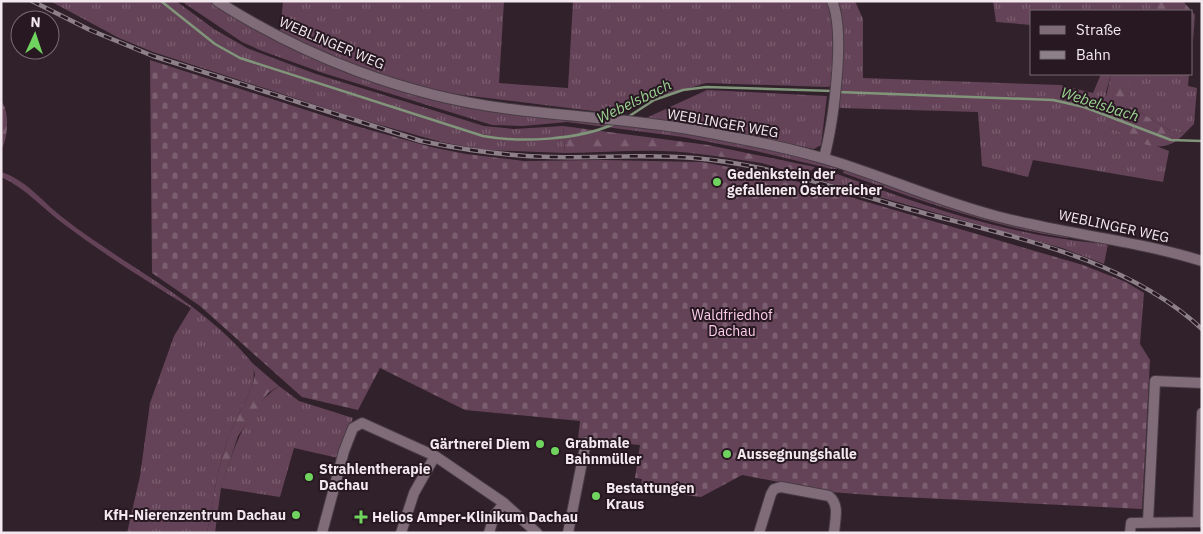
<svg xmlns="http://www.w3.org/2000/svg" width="1203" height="534" viewBox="0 0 1203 534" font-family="'IBM Plex Sans',sans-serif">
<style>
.grass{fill:url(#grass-tufts)}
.forest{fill:url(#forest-firs)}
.cemetery{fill:url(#cemetery-stones)}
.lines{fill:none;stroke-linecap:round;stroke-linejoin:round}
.stream{stroke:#80957a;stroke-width:2.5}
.minor-casing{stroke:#483c44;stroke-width:12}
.minor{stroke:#7f6c78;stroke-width:10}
.rail-casing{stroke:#8e8088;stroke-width:4.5}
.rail{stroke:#271821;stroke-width:2.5;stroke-dasharray:8;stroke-linecap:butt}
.poi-dot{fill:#70d35f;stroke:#271821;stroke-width:2}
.labels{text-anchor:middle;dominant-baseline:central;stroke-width:4;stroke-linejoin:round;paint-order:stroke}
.street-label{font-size:14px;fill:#f3e8ee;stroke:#271821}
.poi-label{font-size:14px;font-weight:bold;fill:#f3e8ee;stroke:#271821;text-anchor:start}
.park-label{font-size:14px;fill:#fdceeb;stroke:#271821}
.water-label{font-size:15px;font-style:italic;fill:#9dd593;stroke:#271821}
</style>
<defs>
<pattern id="grass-tufts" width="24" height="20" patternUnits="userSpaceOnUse" patternTransform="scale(1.25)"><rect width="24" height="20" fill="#644358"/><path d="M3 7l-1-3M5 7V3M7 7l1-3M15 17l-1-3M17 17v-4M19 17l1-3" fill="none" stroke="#7b5e70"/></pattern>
<pattern id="forest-firs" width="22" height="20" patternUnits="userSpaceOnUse" patternTransform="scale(1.25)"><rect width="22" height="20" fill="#644358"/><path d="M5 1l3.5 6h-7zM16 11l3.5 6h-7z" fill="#7b5e70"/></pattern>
<pattern id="cemetery-stones" width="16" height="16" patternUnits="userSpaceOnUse" patternTransform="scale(1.25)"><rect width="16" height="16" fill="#644358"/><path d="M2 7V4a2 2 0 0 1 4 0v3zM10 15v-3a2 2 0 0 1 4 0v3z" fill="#7b5e70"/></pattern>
</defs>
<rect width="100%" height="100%" fill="#31212b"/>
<path class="grass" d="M50,1H176L214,29L247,48L316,74L484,126L514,129L563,126L565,153L485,150L441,142L359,119L153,52L119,38Z
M181,1H209L408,92L593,121L699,134L759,146L837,168L836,170L756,151L683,137L567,122L523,126L492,125L323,73L262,51L242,42Z
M283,1H504L499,83L568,88L573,1H855L863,19V78L1060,85L1093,93L1101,74H1111L1106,92L1110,128L1169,151L1163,182L1033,160L1028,177L982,166L978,112L839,108L841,88L832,86L827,87L706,83L658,98L617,114L438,92L386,77L340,61L280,33Z
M993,1H1150V11H1032V25L996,22Z
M1189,74L1188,86L1197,88L1194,124L1185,133L1171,131L1130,106V74Z
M707,90L827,96L821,145L814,149L692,124L646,118Z
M826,170C923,205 1004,236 1108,244L1104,264L1062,248L815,179L818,173Z
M844,170L1069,236L1067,238C989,226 917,199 843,173Z
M1,172C25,179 43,202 62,217C123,265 198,299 249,359C255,366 254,375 253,384L227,440L217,477L207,533H127L140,476L150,403L174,336L191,308C148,282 105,255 65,225C43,209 26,188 1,177Z
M279,386L299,401L353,418L338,458L294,448L280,497L221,488C233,451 245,409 279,386Z"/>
<path class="forest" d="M1150,1H1183L1195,15L1193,41L1192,11H1150Z
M1111,74H1130V106L1171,131L1185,133C1161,160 1137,140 1110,128L1103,111Z
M1,101C10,110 8,140 1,150Z
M563,126L708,145L815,167C804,181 776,166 761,163C728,158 695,152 662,151C630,150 597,153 565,153Z
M250,361L279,386L268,393L238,436L221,488L215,533H207L217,477L227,440L253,384L255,374Z"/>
<path class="cemetery" d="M150,60L356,126L431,147L466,154L524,161L602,160L702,162L778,176L1083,265L1126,282L1144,293L1140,344L1150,360L1142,509L882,496L831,492L742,475L701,497L640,489L642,479L635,478L640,445L578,440L580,421L465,410L380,368L358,410L302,397L200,306L152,273Z"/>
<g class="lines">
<path class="stream" d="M161,1L215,44L240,58L483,136C521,143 578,140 614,124
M838,92L1053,100L1084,107L1171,140L1202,141
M628,117L654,100L683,90L706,87L833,91"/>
<g class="minor-casing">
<path id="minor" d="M217,1C305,57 406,96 510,109C571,117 633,119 694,130C743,139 792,148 839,163C892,180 942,202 996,216C1064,234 1134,240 1202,261
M824,158C833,124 846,33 832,1
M1148,522L1155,381L1202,383
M1198,522L1202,413
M322,533L344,451L353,428L362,423L435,456L504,503L537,533
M401,533L414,493L435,456
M489,533L494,516L504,503
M568,533L586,442
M759,533L771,494L774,489L781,487L829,496C840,505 835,519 834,533
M1130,533L1131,523L1202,522"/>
</g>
<use href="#minor" class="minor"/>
<g class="rail-casing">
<path id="rail" d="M32,1L90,30L153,56L421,141C464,150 507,156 551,157C599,158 647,154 694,158C766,164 836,188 905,208C1006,236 1122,255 1202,329"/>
</g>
<use href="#rail" class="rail"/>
</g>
<g class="poi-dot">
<circle cx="717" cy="182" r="5"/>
<circle cx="540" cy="444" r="5"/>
<circle cx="555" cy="451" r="5"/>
<circle cx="727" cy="454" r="5"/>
<circle cx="309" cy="477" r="5"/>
<circle cx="596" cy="496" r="5"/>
<circle cx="296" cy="515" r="5"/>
<path d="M358.5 509.5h5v5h5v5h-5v5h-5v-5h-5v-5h5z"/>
</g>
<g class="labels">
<g class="street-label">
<text transform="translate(332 43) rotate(23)">WEBLINGER WEG</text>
<text transform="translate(723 123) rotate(10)">WEBLINGER WEG</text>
<text transform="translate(1114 226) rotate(12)">WEBLINGER WEG</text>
</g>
<g class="poi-label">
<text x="727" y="174">Gedenkstein der<tspan x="727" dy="16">gefallenen Österreicher</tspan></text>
<text x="565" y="443">Grabmale<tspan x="565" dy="16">Bahnmüller</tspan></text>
<text x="530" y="444" text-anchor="end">Gärtnerei Diem</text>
<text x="737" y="454">Aussegnungshalle</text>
<text x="319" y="469">Strahlentherapie<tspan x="319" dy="16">Dachau</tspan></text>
<text x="606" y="488">Bestattungen<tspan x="606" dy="16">Kraus</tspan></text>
<text x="286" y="515" text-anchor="end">KfH-Nierenzentrum Dachau</text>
<text x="372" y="517">Helios Amper-Klinikum Dachau</text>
</g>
<g class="park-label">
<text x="732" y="315">Waldfriedhof<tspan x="732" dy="16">Dachau</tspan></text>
</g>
<g class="water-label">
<text transform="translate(634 101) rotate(-26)">Webelsbach</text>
<text transform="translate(1100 104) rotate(18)">Webelsbach</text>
</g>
</g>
<rect width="1203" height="534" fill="none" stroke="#f3e8ee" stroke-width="5"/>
<rect x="1030" y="10" width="162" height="65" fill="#271821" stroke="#796b73"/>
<rect x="1040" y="26" width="25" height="8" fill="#7f6c78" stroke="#796b73"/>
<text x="1076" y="35" font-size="15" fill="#f3e8ee">Straße</text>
<rect x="1040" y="51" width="25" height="8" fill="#8e8088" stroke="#796b73"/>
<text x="1076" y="60" font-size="15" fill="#f3e8ee">Bahn</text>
<g transform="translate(35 35) rotate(3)"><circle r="24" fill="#271821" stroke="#796b73"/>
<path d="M0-4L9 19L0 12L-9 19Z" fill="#70d35f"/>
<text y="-8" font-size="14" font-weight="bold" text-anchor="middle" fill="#f3e8ee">N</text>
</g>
</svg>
